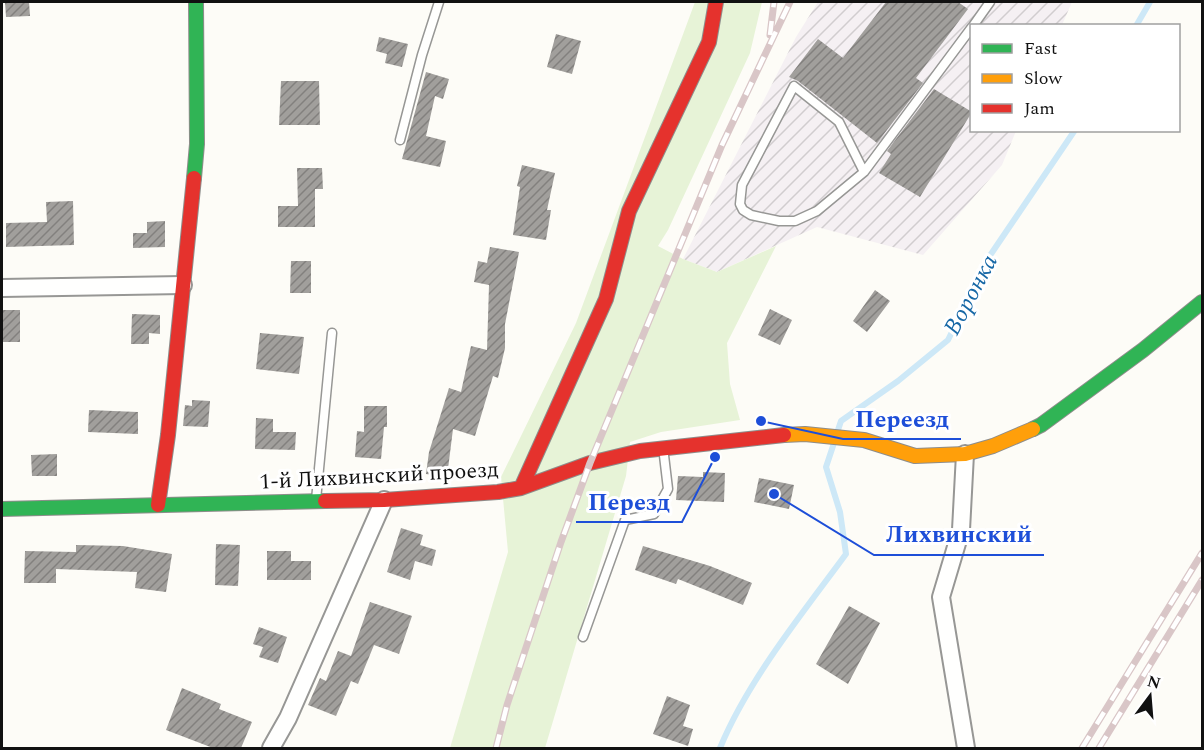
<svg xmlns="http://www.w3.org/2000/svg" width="1204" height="750" viewBox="0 0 1204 750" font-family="Spectral,serif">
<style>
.industrial{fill:url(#industrial-furrows)}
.grass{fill:#e7f3d7}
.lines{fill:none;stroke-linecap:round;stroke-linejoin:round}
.stream{stroke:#cde8f7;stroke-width:6}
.building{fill:url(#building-hatch)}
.lane-casing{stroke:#979795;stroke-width:11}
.street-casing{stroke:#979795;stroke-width:20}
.fast-casing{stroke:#8e8d8b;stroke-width:16}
.slow-casing{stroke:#8e8d8b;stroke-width:16}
.jam-casing{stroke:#8e8d8b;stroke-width:16}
.lane{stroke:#fffffe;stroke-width:8}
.street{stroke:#fffffe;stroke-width:16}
.fast{stroke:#30b455;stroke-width:14}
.slow{stroke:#ff9f0a;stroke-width:14}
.jam{stroke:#e5322d;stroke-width:14}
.rail-casing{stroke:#d9c6c7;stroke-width:7}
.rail{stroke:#fff;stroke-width:4.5;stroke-dasharray:14;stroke-linecap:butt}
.labels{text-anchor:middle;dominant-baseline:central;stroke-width:6;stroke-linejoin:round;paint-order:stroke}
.street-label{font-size:22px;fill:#111;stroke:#fff}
.water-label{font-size:24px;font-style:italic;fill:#1768a6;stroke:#fff}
.leader{fill:none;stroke:#1d4ed8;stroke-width:2}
.callout-dot{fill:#1d4ed8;stroke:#fff;stroke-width:2}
.callout-label{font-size:24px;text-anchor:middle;font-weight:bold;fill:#1d4ed8;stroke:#fff;stroke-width:6;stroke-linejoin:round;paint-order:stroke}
</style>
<defs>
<pattern id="industrial-furrows" width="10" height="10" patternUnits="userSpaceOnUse" patternTransform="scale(1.5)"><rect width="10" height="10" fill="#f5f0f3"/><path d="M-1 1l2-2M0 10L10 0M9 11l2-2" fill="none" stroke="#d1cdcf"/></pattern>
<pattern id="building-hatch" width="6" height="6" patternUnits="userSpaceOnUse" patternTransform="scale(1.5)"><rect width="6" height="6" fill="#a19f9c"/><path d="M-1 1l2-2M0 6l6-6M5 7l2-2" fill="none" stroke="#82807e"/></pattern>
</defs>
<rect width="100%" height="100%" fill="#fdfcf7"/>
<path class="industrial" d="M818,2H1072L1062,25L972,26V130L1016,131L1002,165L923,255L817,227L717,272L683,259L796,37Z"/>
<path class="grass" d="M695,2H762L750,53L668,230L658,246L683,259L717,272L776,246L727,343L730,384L740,420L661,432L630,442L626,476L545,748H450L508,552L501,477L576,323Z"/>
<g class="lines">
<path class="stream" d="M1136,26L1150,2
M837,433L841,421L898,381L948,340L989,257L1075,130
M720,748C748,680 802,614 846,554L840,512L826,467L834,443"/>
</g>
<path class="building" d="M5,2H29L30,16L6,17Z
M886,2H958L968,9L916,78L923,83L877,143L798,81L789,77L818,39L843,58Z
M556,34L581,41L572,74L547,67Z
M379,37L408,44L402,67L385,63L387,54L376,51Z
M426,72L449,79L443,99L435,96L426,136L446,141L440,167L402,159Z
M281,81H319L320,125H279Z
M934,89L972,112L920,197L879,173L891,154L887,151Z
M522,165L555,173L547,210H551L546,240L513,235L520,187L517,186Z
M297,168H322L323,189H315V227H278V206H298Z
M73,201L74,245L6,247V223L47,222L46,202Z
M165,221V247L133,248V233H147V222Z
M490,247L519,252L505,324V348L498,378L493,376L475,436L453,429L447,477L426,474L429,452L449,388L461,392L471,346L487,350L489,285L474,282L478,261L487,263Z
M291,261H311V293H290Z
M875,290L890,301L867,332L853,321Z
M770,309L792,320L780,345L758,335Z
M2,310H20V342H2Z
M132,314L160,315V334L149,333V344H131Z
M260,333L304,337L299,374L256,369Z
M192,400L210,401L208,427L183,426L185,405L192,406Z
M364,406H387V427H384L381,459L355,457L357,431L364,432Z
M89,410L138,412V434L88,432Z
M256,418L273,419V432H296L295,450L255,449Z
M57,454V476H32L31,455Z
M703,472L725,473L724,502L676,500L678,476L703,477Z
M759,478L794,485L789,509L754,502Z
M401,528L423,535L420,545L436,550L432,566L415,561L410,580L387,572Z
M216,544L240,545L238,586L215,585Z
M76,545L123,546L172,554L166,592L135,588L137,572L56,569V583H24L25,551L76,552Z
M643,546L710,566L752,583L743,605L678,579L676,584L635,570Z
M267,551H291V561H311V580H267Z
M370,602L412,616L399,654L374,645L358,684L351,681L336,716L308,705L320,678L326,681L338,651L351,656Z
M849,606L880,623L848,684L816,664Z
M259,627L287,637L278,663L259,657L263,647L253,644Z
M182,688L221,704L219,709L252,722L241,748H213L166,730Z
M667,696L690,705L683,726L693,729L688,746L653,734Z"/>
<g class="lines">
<g class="lane-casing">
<path id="lane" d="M973,26L990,2
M400,140L422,55L439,2
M864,172L839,122L794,86L742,185L740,204L743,210L751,215L779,221H795L817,211L864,172L972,27
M316,500L332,333
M583,637L625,520L654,514L668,489L663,447"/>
</g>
<g class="street-casing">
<path id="street" d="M2,288L183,285
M965,454L961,530L941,597L966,748
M271,748L288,718L384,500"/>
</g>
<g class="fast-casing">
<path id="fast" d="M194,178L197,144L196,2
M1033,429L1041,425L1143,350L1202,302
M2,509L325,501"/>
</g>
<g class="slow-casing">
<path id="slow" d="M784,435L805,434L864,440L915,456L965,454L993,446L1033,429"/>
</g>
<g class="jam-casing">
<path id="jam" d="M521,488L606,299L629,211L709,42L716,2
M325,501L384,500L498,492L521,488L590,463L640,451L784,435
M158,505L168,435L194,178"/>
</g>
<use href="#lane" class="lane"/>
<use href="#street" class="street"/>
<use href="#fast" class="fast"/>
<use href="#slow" class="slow"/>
<use href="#jam" class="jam"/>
<g class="rail-casing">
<path id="rail" d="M770,35L774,2
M496,748L507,705L561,542L590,463L722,145L790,2
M1082,748L1202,553
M1099,748L1202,580"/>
</g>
<use href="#rail" class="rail"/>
</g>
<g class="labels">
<g class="street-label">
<text transform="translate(379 476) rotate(-3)">1-й Лихвинский проезд</text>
</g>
<g class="water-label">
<text transform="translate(971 295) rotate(-62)">Воронка</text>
</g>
</g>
<path class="leader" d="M761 421L843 439H961M715 457L682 522H576M774 494L874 555H1044"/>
<g class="callout-dot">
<circle cx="761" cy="421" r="6"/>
<circle cx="715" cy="457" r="6"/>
<circle cx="774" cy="494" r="6"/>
</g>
<g class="callout-label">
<text x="902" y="427">Переезд</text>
<text x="629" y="510">Перезд</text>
<text x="959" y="542">Лихвинский</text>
</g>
<rect width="1204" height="750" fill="none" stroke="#111111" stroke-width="6"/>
<rect x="970" y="24" width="210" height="108" fill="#ffffff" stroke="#a0a0a0" stroke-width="1.5"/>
<rect x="982" y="44" width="30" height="9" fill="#30b455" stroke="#a0a0a0" stroke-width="1.5"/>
<text x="1024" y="54" font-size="18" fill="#111111">Fast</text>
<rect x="982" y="74" width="30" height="9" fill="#ff9f0a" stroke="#a0a0a0" stroke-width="1.5"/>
<text x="1024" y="84" font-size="18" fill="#111111">Slow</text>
<rect x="982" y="104" width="30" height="9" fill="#e5322d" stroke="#a0a0a0" stroke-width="1.5"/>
<text x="1024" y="114" font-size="18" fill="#111111">Jam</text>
<g transform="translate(1150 696) rotate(16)" stroke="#ffffff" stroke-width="4.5" paint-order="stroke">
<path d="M0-4.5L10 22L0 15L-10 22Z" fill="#111111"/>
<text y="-9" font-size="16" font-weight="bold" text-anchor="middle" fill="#111111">N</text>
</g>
</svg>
